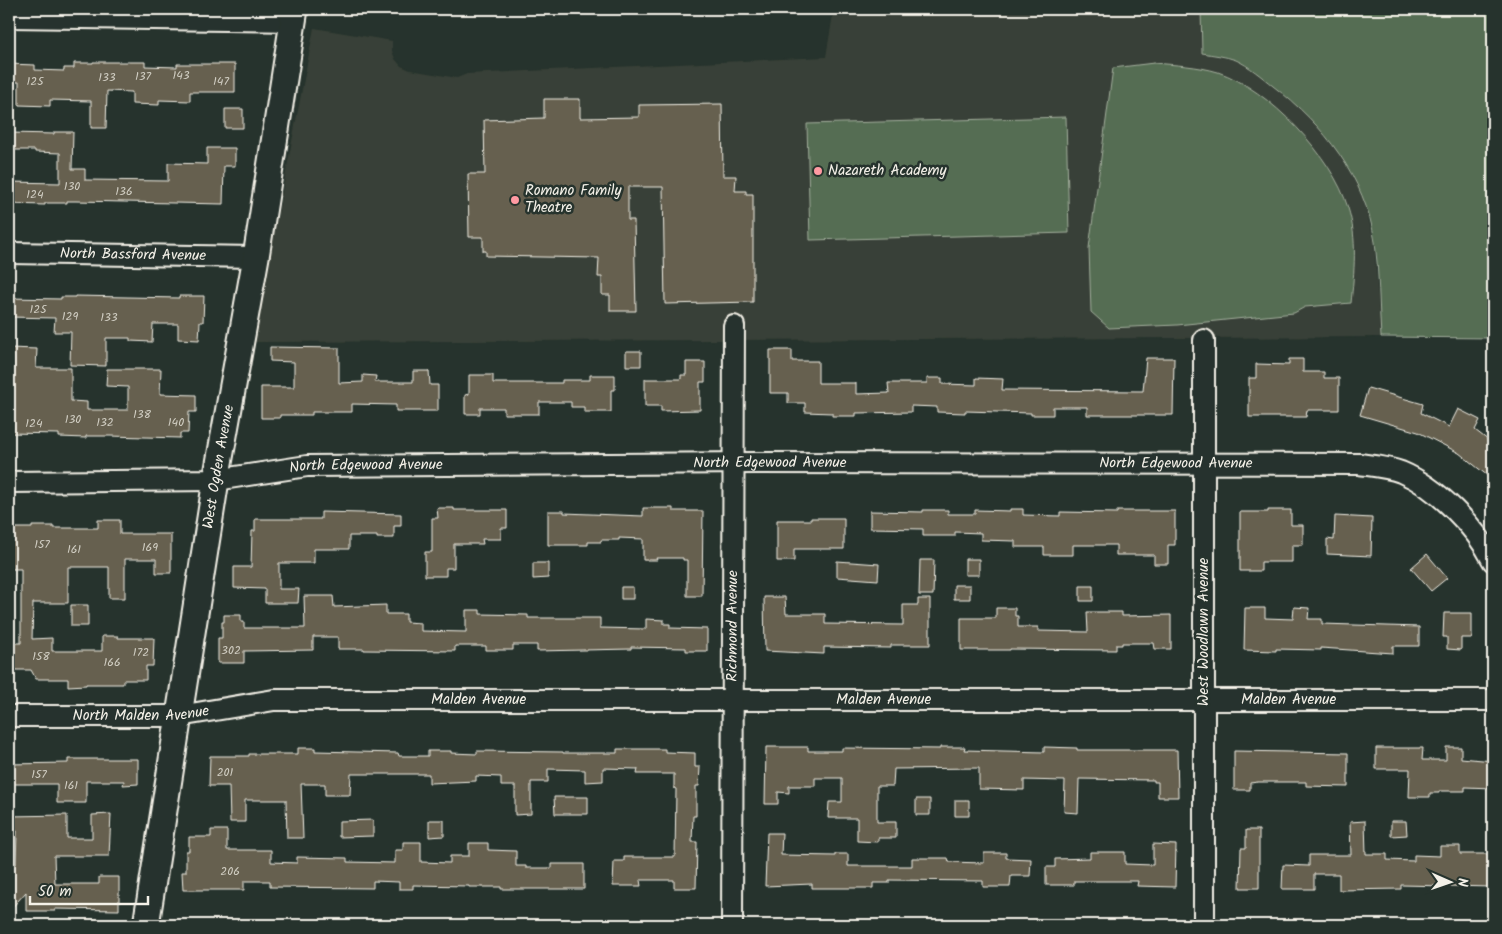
<svg xmlns="http://www.w3.org/2000/svg" width="1502" height="934" viewBox="0 0 1502 934" font-family="Kalam,sans-serif">
<style>
.built{fill:#394137}
.green{fill:#546d53;stroke:#a4af9e}
.building{fill:#66614f;stroke:#f4f1e8}
.lines{fill:none;stroke-linecap:round;stroke-linejoin:round}
.minor-casing{stroke:#f4f1e8;stroke-width:24}
.major-casing{stroke:#f4f1e8;stroke-width:29}
.minor{stroke:#26332d;stroke-width:20}
.major{stroke:#26332d;stroke-width:25}
.poi-dot{fill:#ff9aa2;stroke:#26332d;stroke-width:2}
.labels{text-anchor:middle;dominant-baseline:central;stroke-width:5;stroke-linejoin:round;paint-order:stroke}
.number-label{font-size:12px;fill:#d0cdc2}
.poi-label{font-size:15px;fill:#f4f1e8;stroke:#26332d;text-anchor:start}
.street-label{font-size:15px;fill:#f4f1e8;stroke:#26332d}
</style>
<rect width="100%" height="100%" fill="#26332d"/>
<filter id="ink" filterUnits="userSpaceOnUse"><feTurbulence type="fractalNoise" baseFrequency=".02" numOctaves="2"/><feDisplacementMap in="SourceGraphic" scale="10" xChannelSelector="R" yChannelSelector="G"/><feConvolveMatrix kernelMatrix="1 2 1 2 8 2 1 2 1" color-interpolation-filters="sRGB"/></filter>
<g filter="url(#ink)">
<path class="built" d="M834,9H1201L1202,53L1236,60L1253,70L1291,100L1315,122L1337,150L1362,193L1374,241L1381,337L253,342L314,28L392,41V51L395,59L401,66L410,70L457,78L467,74L826,57Z"/>
<path class="green" d="M1201,9H1493V338L1381,337C1379,306 1379,273 1375,242C1365,177 1324,125 1273,86C1262,77 1249,66 1236,60C1225,56 1213,55 1202,53Z
M1154,63C1176,65 1198,66 1218,72C1269,89 1333,157 1348,208C1358,239 1354,272 1351,303L1305,307L1294,313L1177,325L1109,328L1091,312L1089,248L1113,68Z
M1066,117L1069,233L810,240L807,124Z"/>
<path class="building" d="M93,62H145V66L177,67V64H235V92H190V101L159,100V105L132,104V92L107,91L106,128H91V101L50,100V106L19,105V82H9V64L35,65V70L64,71V68H74V63H93Z
M544,99H580V118L639,117V105L722,104L723,176H736L735,191H746V194H753V302L665,304L663,187H628V220H634L636,311H610V295H602V277H598L599,258L486,256V251H483V237H469L468,174H485L484,120L544,118Z
M225,109H243V128H225Z
M54,132H73L72,169H85V180L168,181V163L207,164V148H235V166H224L223,204L76,201H67V203H45V205L9,204V182L60,183V153L35,152V150H9V133L54,134Z
M75,296L179,298V296H204L203,322H200L199,340L178,339V324H153L152,342L130,341V338H106V366L70,365L71,332H54L55,318L9,317V298L61,299V297H75Z
M270,347L339,348V383L363,382V375L376,376L375,382H413V371H429L430,385H438V411H396V405L352,404V412H312V415H280V418H261V387H294V362L270,361Z
M9,348L37,349L36,368H71V401L87,402V410H128V387L106,386L107,369H161L160,394L196,395V412H189L188,433H180V438L110,436H86V438L59,437V434L9,433Z
M770,350H792V361H818V383H856V394L889,393L888,383H927V378H942V384L976,385V378L1003,379L1002,390L1143,391L1146,358H1174L1173,415H1087V407H1053V415H1031V413L965,411V413L937,412V407L911,406V412L856,413V416H832V413L805,412V403H788V393H770Z
M626,351H641V366H626Z
M1289,359H1303V372H1324V378H1339V410H1307L1306,417H1249V378H1256V364L1289,365Z
M686,362H705V382H700V410L661,411V406H645V379H681V375H686Z
M469,375H493V383H562V380H590V375H615V390H611V412H584V407H571V402H539V414H504V408H480V414H465V395L469,394Z
M1368,388L1423,404L1421,413L1449,427L1458,409L1480,420L1475,430L1493,444V480L1459,453L1418,432L1360,415Z
M437,508H454V510H507V528H501V539H482L483,544H454V568H446V576H425V552H432V518H438Z
M643,508H673V511H703L702,596H687V560H683V558H656L657,560H643V539L619,538V540H601V542H588V545H548V511H564V513L643,516Z
M1010,509H1023V515L1060,516V512L1117,513V511H1175V545H1168V564H1154V555H1116V545H1073V555H1044V547H1015V541L981,540V533L955,532V536H923V529L870,528V511L923,512V510H948V514H975V510L1010,511Z
M1268,510H1291V525H1303V545H1292V562H1261V571H1240V512H1268Z
M321,512L401,514V526H394V538H377V536H349V549H314V563H279V589H299L298,603H265V589L234,588V567H251L252,531H255V519H321Z
M1335,516L1372,518L1371,556L1327,554V539L1334,540Z
M811,518H844V549H794V561H777V520H811Z
M98,520H120V534H171V573H156V559H125V598H109V567H68V603H33L32,639L52,638V651H102V636H118V638H154L153,666H146V680H123V684H86V685L68,686V679H36L31,670H9V643H21V569H9V528H32V526H53V528H98Z
M1427,554L1447,578L1431,591L1411,568Z
M965,559H979V575H965Z
M920,560H934L933,595H919Z
M837,561L879,564L878,580L837,577Z
M533,563H548V578L533,579Z
M954,585H970V599H954Z
M1080,586H1093V601H1080Z
M621,587H633V599H621Z
M304,596H333L334,607L386,605V614H406V622L421,623V631L466,632V610H480V614L528,615V618H600V628L646,629V619L664,620V624H670V628L707,629V651H686V648L631,647V649L537,651V645H513V650H486V646H455V651L364,650V649H338V637H313V650L244,651V663H218V638H222V622H224V615H241V622H244V628H305Z
M764,597H785L786,614H825V624L903,625V605H918V599H930V645H891V648L824,647V654L765,651Z
M71,605H88V626H71Z
M1294,607L1309,608L1308,619H1322V624L1419,627V646H1393V653L1321,648V650L1276,649V651L1244,650L1245,608H1265V618L1293,619Z
M996,608H1015V616H1018V627H1038V631L1088,632L1087,612H1122V616L1171,615V649H1155L1154,643H1122V645H1116V650L1010,649V650H961V618H996Z
M1444,613H1472V638H1461V650L1447,649V637H1443Z
M766,747H808V751H842V748L940,749V747H965L964,750L1044,752V747L1077,748V750H1177L1178,797H1158V782H1154V780L1079,779L1078,813L1064,812L1065,781L1024,780V790L979,789V768L894,769L893,786H877V822H896V838H878V842L857,841V818H828L829,802H842V778H815V786H789V793L778,792V804H765Z
M1446,747H1461V758L1493,761V788L1465,787V791H1439V793H1430V797H1409L1410,769H1376V748H1423L1422,760H1446Z
M298,748H315V751L398,753L399,756H428V751H451V753L477,754V751L563,752V753H617V749H665V752L695,753V767H700L699,786H696V816H693L692,842H697L696,888H674V880H640L641,886H613L614,861H624V857H675L676,789L674,788V774H637L638,769L603,768V781L585,782V770L548,769V782H531V814L515,815V786H501V777L476,776V781L429,783V774H351L350,795H325V784H301L303,838H287L286,800H245V822H230L229,786H209L210,756H249V754H298Z
M1234,751L1348,753V787L1306,786V782H1258L1250,783V790H1234Z
M68,759H138V784L123,785L124,781H86V803H57V784H9V764L68,763Z
M554,797H588V814H555Z
M916,799H930V815H916Z
M955,800H969V816H955Z
M111,814L109,856H54L55,884H99V877H119V910L55,909V911H26V892L9,911V864H16L17,831H9V816L67,815V838H92V815Z
M373,820V836L339,837V821Z
M429,820H444V836L429,837Z
M1365,821L1366,854H1387V860L1414,861V855L1440,856V846H1460V854H1493V887L1401,885V889L1339,890V874H1314V889H1282L1283,865L1309,866V855H1351L1350,822Z
M1391,821H1406L1407,835L1391,836Z
M211,830H227V850H271V862L297,863V857L347,858V862L395,863V850H403V842H421V862L450,863V856H469V843H488V850L516,851V866H526V868H552V864H584V889H501V887H469V886L413,885V889H399V882L373,881V888L270,887V881H244V890H183L182,872H186V851H189V837H211Z
M1246,830H1259V888H1240L1241,848H1246Z
M767,833H782L781,855L835,856V854H848V866H912V858H948L949,862L984,863V853H1006V858L1031,859L1030,876H1011L1010,887H983V881L889,880V883H873V888H812V884L765,886Z
M1153,844L1176,845L1175,887L1137,886L1138,881H1074V885H1046V867H1055V859L1090,858V852H1125V864L1153,865Z"/>
<g class="lines">
<g class="minor-casing">
<g id="minor">
<path d="M9,17L294,21"/>
<path id="s1" d="M9,253L256,257"/>
<path id="s2" d="M9,482L216,480L307,466L755,463L1359,464C1373,466 1388,467 1401,472C1437,487 1476,527 1493,561"/>
<path id="s3" d="M9,716H179L274,700H1493"/>
<path id="s4" d="M732,925L734,326"/>
<path d="M1204,925V340"/>
</g>
</g>
<g class="major-casing">
<g id="major">
<path id="s5" d="M146,925L216,480L256,257L295,9"/>
</g>
</g>
<use href="#minor" class="minor"/>
<use href="#major" class="major"/>
</g>
</g>
<g class="poi-dot">
<circle cx="818" cy="171" r="5"/>
<circle cx="515" cy="200" r="5"/>
</g>
<g class="labels">
<g class="number-label">
<text x="181" y="75">143</text>
<text x="143" y="76">137</text>
<text x="107" y="77">133</text>
<text x="35" y="81">125</text>
<text x="221" y="81">147</text>
<text x="72" y="186">130</text>
<text x="124" y="191">136</text>
<text x="35" y="194">124</text>
<text x="38" y="309">125</text>
<text x="70" y="316">129</text>
<text x="109" y="317">133</text>
<text x="142" y="414">138</text>
<text x="73" y="419">130</text>
<text x="105" y="422">132</text>
<text x="176" y="422">140</text>
<text x="34" y="423">124</text>
<text x="42" y="544">157</text>
<text x="150" y="547">169</text>
<text x="74" y="549">161</text>
<text x="231" y="650">302</text>
<text x="141" y="652">172</text>
<text x="41" y="656">158</text>
<text x="112" y="662">166</text>
<text x="225" y="772">201</text>
<text x="39" y="774">157</text>
<text x="71" y="785">161</text>
<text x="230" y="871">206</text>
</g>
<g class="poi-label">
<text x="828" y="171">Nazareth Academy</text>
<text x="525" y="191">Romano Family<tspan x="525" dy="17">Theatre</tspan></text>
</g>
<g class="street-label">
<text stroke="none"><textPath href="#s1" startOffset="124">North Bassford Avenue</textPath></text>
<text stroke="none"><textPath href="#s2" startOffset="762">North Edgewood Avenue</textPath></text>
<text stroke="none"><textPath href="#s2" startOffset="1168">North Edgewood Avenue</textPath></text>
<text stroke="none"><textPath href="#s5" startOffset="464">West Ogden Avenue</textPath></text>
<text stroke="none"><textPath href="#s2" startOffset="358">North Edgewood Avenue</textPath></text>
<text stroke="none"><textPath href="#s4" startOffset="299">Richmond Avenue</textPath></text>
<text transform="translate(1204 632) rotate(-90)">West Woodlawn Avenue</text>
<text stroke="none"><textPath href="#s3" startOffset="876">Malden Avenue</textPath></text>
<text stroke="none"><textPath href="#s3" startOffset="471">Malden Avenue</textPath></text>
<text stroke="none"><textPath href="#s3" startOffset="1281">Malden Avenue</textPath></text>
<text stroke="none"><textPath href="#s3" startOffset="132">North Malden Avenue</textPath></text>
</g>
</g>
<rect width="1502" height="934" fill="none" stroke="#26332d" stroke-width="30"/>
<rect x="15" y="15" width="1472" height="904" fill="none" stroke="#f4f1e8" stroke-width="2" filter="url(#ink)"/>
<g transform="translate(1450 882) rotate(92)" stroke="#26332d" stroke-width="4" paint-order="stroke">
<path d="M0-4L9 19L0 12L-9 19Z" fill="#f4f1e8"/>
<text y="-8" font-size="14" font-weight="bold" text-anchor="middle" fill="#f4f1e8">N</text>
</g>
<path d="M30 896v8h118v-8" fill="none" stroke="#f4f1e8" stroke-width="2.5"/>
<text x="38" y="896" font-size="15" fill="#f4f1e8" stroke="#26332d" stroke-width="4" paint-order="stroke">50 m</text>
</svg>
